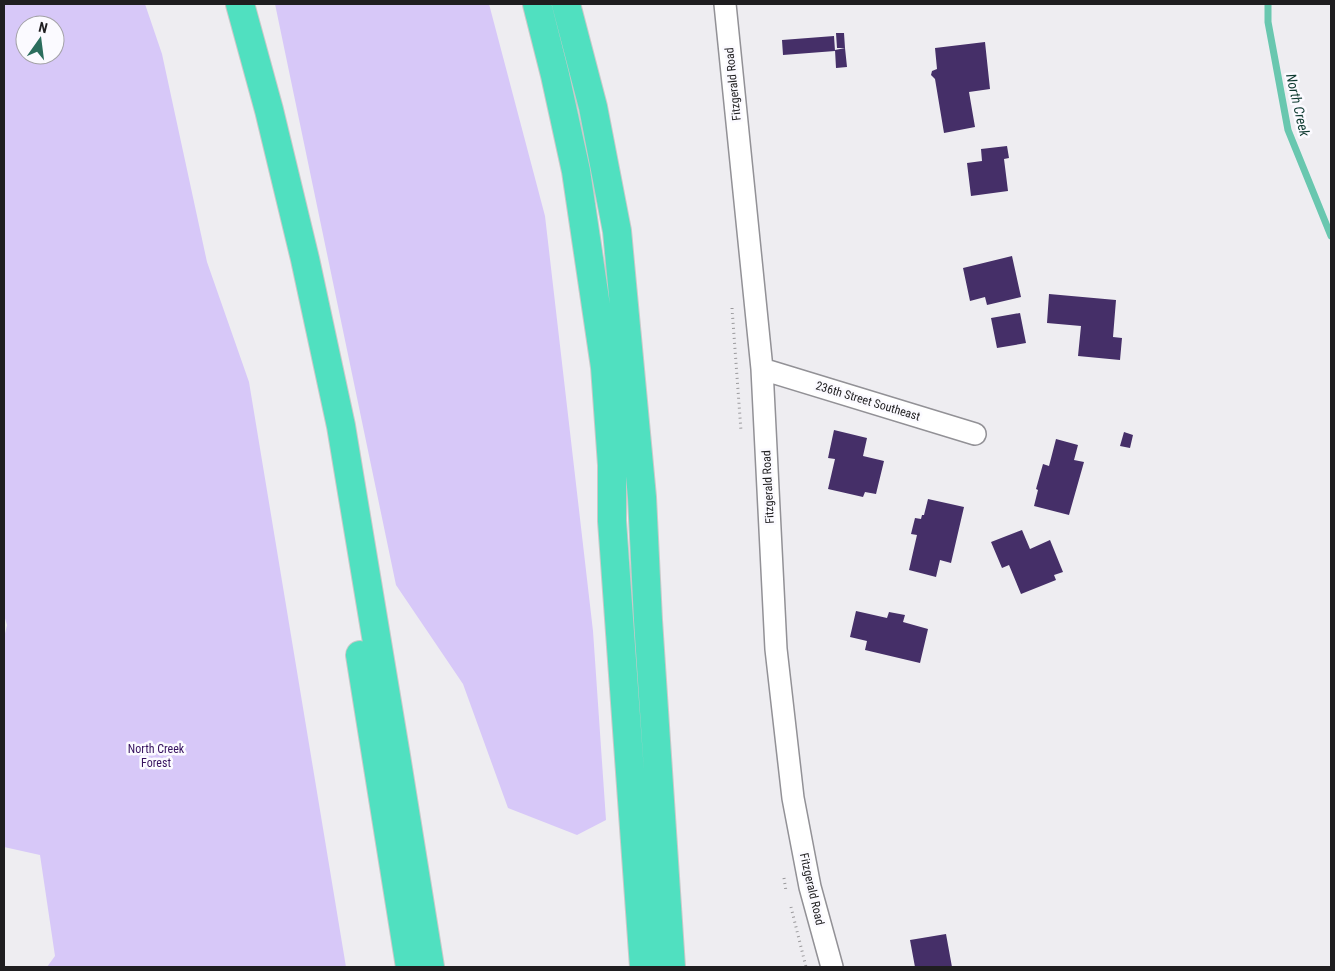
<svg xmlns="http://www.w3.org/2000/svg" width="1335" height="971" viewBox="0 0 1335 971" font-family="'Roboto Condensed',sans-serif">
<style>
.green{fill:#d7c8f8;fill-rule:evenodd}
.lines{fill:none;stroke-linecap:round;stroke-linejoin:round}
.stream{stroke:#69c7af;stroke-width:7}
.building{fill:#452f68}
.minor-casing{stroke:#929196;stroke-width:24}
.highway-casing{stroke:#c9c9c9;stroke-width:30}
.path{stroke:#9a999c;stroke-width:3;stroke-dasharray:1 4;stroke-linecap:butt}
.minor{stroke:#fff;stroke-width:21}
.highway{stroke:#50e0c0;stroke-width:28}
.labels{text-anchor:middle;dominant-baseline:central;stroke-width:5;stroke-linejoin:round;paint-order:stroke}
.street-label{font-size:12px;fill:#1f1e20;stroke:#fbfaff}
.park-label{font-size:12px;fill:#36125f;stroke:#fbfaff}
.water-label{font-size:14px;font-style:italic;fill:#0e3a30;stroke:#fbfaff}
</style>
<rect width="100%" height="100%" fill="#eeedf1"/>
<path class="green" d="M4,4H145L162,54L207,262L249,382L346,967H47L55,956L40,855L4,847V638L7,625L4,615ZM25,25H55V55H25Z
M275,4H489L545,216L593,631L606,820L577,835L508,808L463,684L396,585Z"/>
<g class="lines">
<path class="stream" d="M1268,4V22L1288,130L1331,236"/>
</g>
<path class="building" d="M836,33H844L845,48H837Z
M834,36L835,51L783,55L782,40Z
M985,42L990,89L969,92L975,127L944,133L935,79L931,75L932,71L937,69L935,48Z
M845,48L847,67L836,68L835,50Z
M1007,146L1009,158L1004,159L1008,191L971,196L967,163L982,161L981,149Z
M1012,256L1021,297L987,305L985,297L970,301L963,268Z
M1049,294L1116,300L1113,337L1122,338L1120,360L1078,356L1081,326L1047,323Z
M1020,313L1026,343L997,348L991,318Z
M834,430L867,438L863,456L884,461L876,494L865,492L863,497L828,489L835,459L828,458Z
M1124,432L1133,435L1130,448L1120,446Z
M1056,439L1078,445L1074,460L1084,462L1069,515L1034,506L1038,490L1036,489L1043,464L1049,466Z
M928,499L964,507L951,563L940,560L936,577L909,570L917,535L911,534L915,518L921,519L922,515H924Z
M1022,530L1030,549L1050,540L1063,572L1054,575L1056,580L1021,594L1009,565L1002,568L991,542Z
M856,611L887,618L889,612L905,615L903,622L928,629L920,663L865,650L867,641L850,637Z
M946,934L952,967H915L910,940Z"/>
<g class="lines">
<g class="minor-casing">
<path id="minor" d="M725,4L762,369L776,649L793,798L810,887L832,967
M762,369L975,434"/>
</g>
<g class="highway-casing">
<path id="highway" d="M240,4L269,110L305,259L341,426L396,756L430,967
M537,4L555,75L576,171L605,367L612,465V521L644,967
M566,4L593,107L617,231L642,497L648,620L671,967
M360,655L410,967"/>
</g>
<path class="path" d="M732,308L741,431
M784,878L786,891
M791,907L806,967"/>
<use href="#minor" class="minor"/>
<use href="#highway" class="highway"/>
</g>
<g class="labels">
<g class="street-label">
<text transform="translate(733 84) rotate(-96)">Fitzgerald Road</text>
<text transform="translate(868 401) rotate(17)">236th Street Southeast</text>
<text transform="translate(768 487) rotate(-93)">Fitzgerald Road</text>
<text transform="translate(812 889) rotate(77)">Fitzgerald Road</text>
</g>
<g class="park-label">
<text x="156" y="749">North Creek<tspan x="156" dy="14">Forest</tspan></text>
</g>
<g class="water-label">
<text transform="translate(1298 105) rotate(77)">North Creek</text>
</g>
</g>
<rect width="1335" height="971" fill="none" stroke="#1f1e20" stroke-width="10"/>
<g transform="translate(40 40) rotate(14)"><circle r="24" fill="#fbfaff" stroke="#a3a2a6"/>
<path d="M0-4L9 19L0 12L-9 19Z" fill="#2b6d5d"/>
<text y="-8" font-size="14" font-weight="bold" text-anchor="middle" fill="#1f1e20">N</text>
</g>
</svg>
